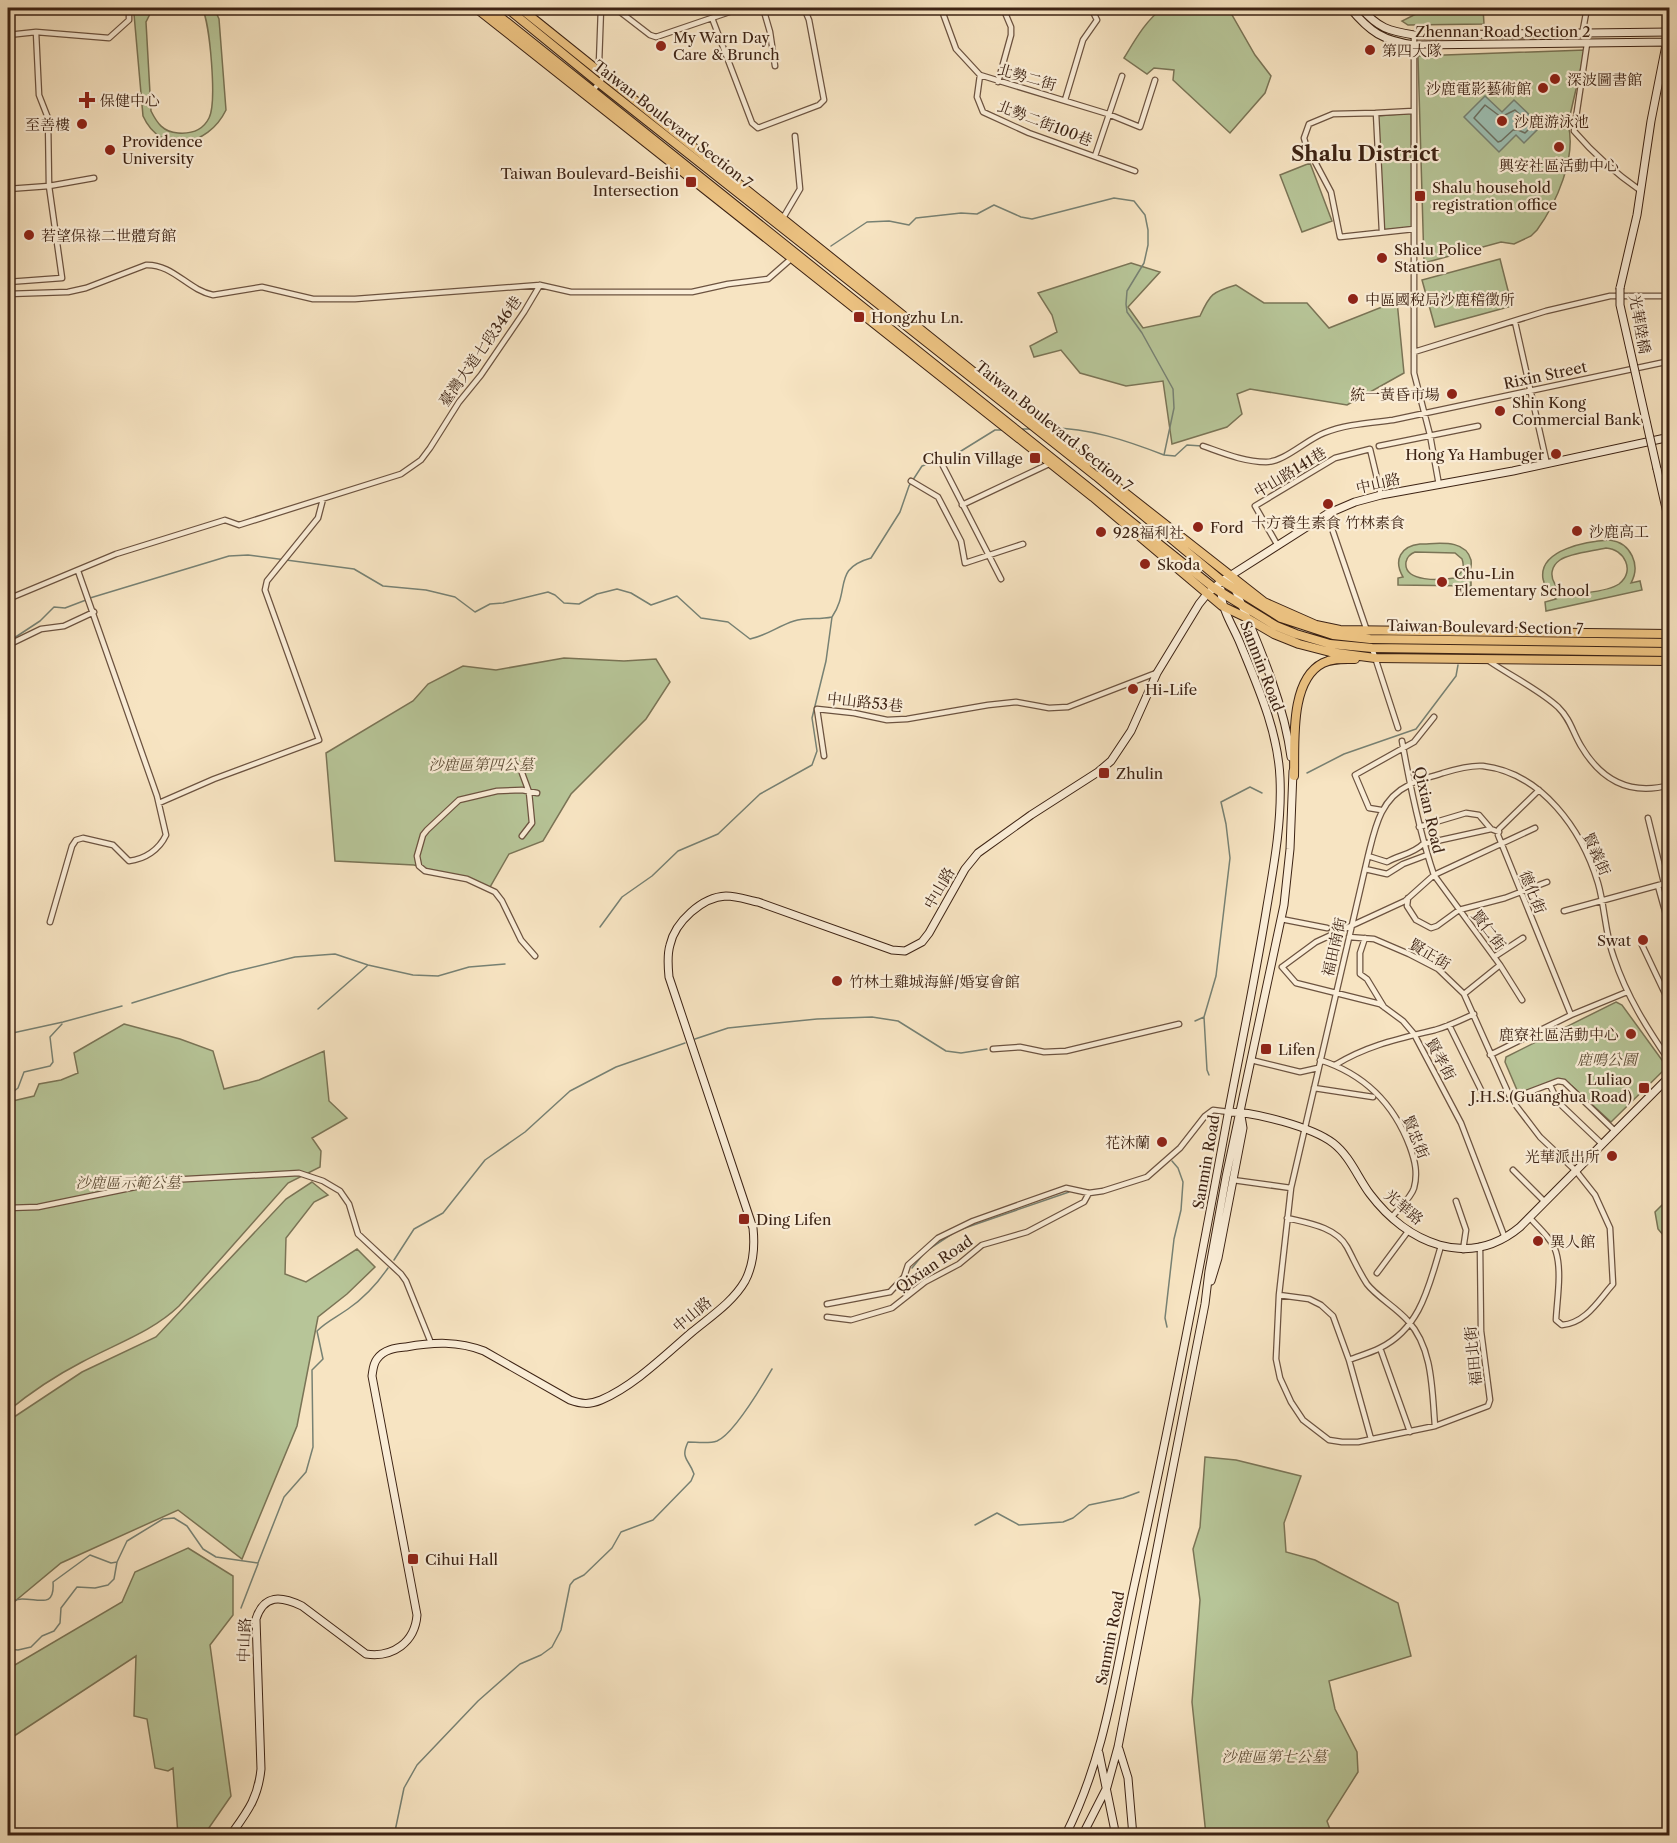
<svg xmlns="http://www.w3.org/2000/svg" width="1677" height="1843" viewBox="0 0 1677 1843" font-family="'Libre Caslon Text','Noto Serif TC',serif">
<style>
.green{fill:#b7c598;stroke:#7a7456;stroke-width:1.5;fill-rule:evenodd}
.water{fill:#9dbfb2;stroke:#778173;stroke-width:1.5}
.lines{fill:none;stroke-linecap:round;stroke-linejoin:round}
.shore{stroke:#6d7163;stroke-width:1.5}
.stream{stroke:#778173;stroke-width:1.5}
.street-casing{stroke:#6c5340;stroke-width:7}
.secondary-casing{stroke:#3d2314;stroke-width:9}
.primary-casing{stroke:#3d2314;stroke-width:10}
.street{stroke:#faedd7;stroke-width:4.5}
.secondary{stroke:#faedd7;stroke-width:7}
.primary{stroke:#ecc281;stroke-width:8}
.secondary-bridge-casing{stroke:#3d2314;stroke-width:9;stroke-linecap:butt}
.secondary-bridge{stroke:#faedd7;stroke-width:7}
.poi-dot{fill:#8f2418;stroke:#faedd7;stroke-width:2}
.labels{text-anchor:middle;dominant-baseline:central;stroke-width:4.5;stroke-linejoin:round;paint-order:stroke}
.street-label{font-size:15px;fill:#3d2314;stroke:#faedd7}
.poi-label{font-size:15px;fill:#3d2314;stroke:#faedd7;text-anchor:start}
.park-label{font-size:15px;font-style:italic;fill:#5c4c35;stroke:#faedd7}
.district-label{font-size:21px;font-weight:bold;fill:#3d2314;stroke:#faedd7}
</style>
<rect width="100%" height="100%" fill="#f7e4c2"/>
<filter id="stains"><feTurbulence type="fractalNoise" baseFrequency=".00333" numOctaves="4"/><feColorMatrix values="0 0 0 0 .2 0 0 0 0 .09 0 0 0 0 .02 0 0 0 .5 -.17"/></filter>
<radialGradient id="worn" r=".72"><stop offset=".6" stop-color="#630" stop-opacity="0"/><stop offset="1" stop-color="#630" stop-opacity=".3"/></radialGradient>
<path class="green" d="M139,8H153L146,22L151,111C157,123 163,132 178,133C191,134 203,130 209,118C217,103 210,22 202,8H214L219,19L226,110C208,147 161,156 143,116L134,14Z
M1163,8H1228L1255,55L1271,76L1265,93L1230,133L1173,80L1174,70L1154,68L1147,74L1124,58C1135,40 1146,20 1163,8Z
M1410,8H1483L1484,24L1408,25L1402,21L1416,14Z
M1585,50L1568,124C1577,157 1556,204 1537,230L1531,236L1514,244L1501,242L1424,263L1418,56Z
M1411,113L1412,227L1384,230L1378,116Z
M1310,163L1332,221L1302,232L1280,175Z
M1500,259L1512,306L1435,327L1422,280Z
M1131,263L1160,272L1128,307L1143,328L1200,316C1210,294 1212,292 1236,285L1264,303H1307L1329,328L1397,301L1404,373L1347,405L1250,389L1237,394L1242,414L1227,427L1172,444L1163,381L1126,386L1080,373L1061,350L1034,357L1030,346L1057,332L1052,315L1038,293Z
M1610,540C1631,543 1641,565 1631,583L1640,581L1642,590L1546,611L1545,602L1556,599C1549,594 1545,588 1543,579C1538,549 1589,541 1610,540ZM1606,548C1624,549 1636,571 1619,584C1609,591 1590,592 1578,594C1559,599 1541,573 1560,560C1570,553 1594,551 1606,548Z
M1420,544C1437,544 1465,538 1471,560C1472,567 1470,573 1466,578L1471,579V586L1398,585V578L1403,577C1393,560 1401,546 1420,544ZM1415,552L1455,553L1462,559C1465,567 1462,574 1454,578C1442,580 1403,583 1406,562C1407,557 1410,554 1415,552Z
M564,658L624,661L656,659L670,682L646,719L571,794L543,841L509,854L490,887L414,865L335,861L326,753L413,701L428,684L463,666L496,670Z
M1616,1002L1622,1005L1667,1067L1611,1122L1572,1086L1556,1083L1520,1097L1505,1062L1506,1057Z
M124,1024L180,1039L213,1051L224,1089L259,1080L324,1051L329,1101L347,1118L312,1138L321,1151L320,1167L288,1183L179,1306C152,1332 115,1344 82,1362C55,1376 31,1392 8,1411V1102L34,1096L39,1084L61,1080L78,1073L74,1053Z
M312,1182L328,1195L314,1202L286,1238L285,1274L306,1282L357,1249L375,1267L347,1294L318,1317L297,1426L242,1559L178,1510L61,1563L8,1607V1421L82,1372L156,1337L286,1199Z
M1669,1198V1242L1658,1229L1655,1212Z
M1205,1457L1236,1460L1301,1476L1284,1523L1286,1552L1315,1560L1398,1603L1411,1656L1329,1681L1335,1709L1357,1752L1358,1772L1327,1821L1332,1835H1206L1192,1702L1200,1600L1193,1549L1200,1527Z
M188,1548L233,1576V1615L210,1645L231,1796L204,1835H178L173,1768L168,1771L155,1768L147,1719L134,1716L136,1656L8,1740V1669L122,1602L135,1572Z"/>
<path class="water" d="M1485,96L1502,112L1514,100L1541,126L1524,143L1516,135L1499,152L1464,117Z"/>
<g class="lines">
<path class="shore" d="M1485,105L1501,117L1515,110L1530,124L1531,127L1525,133L1518,130H1513L1501,141L1498,142L1474,118Z"/>
<path class="stream" d="M831,246L867,222L889,221L909,225L916,218L961,213L977,214L994,205L1021,217L1032,219L1114,198L1134,201L1145,215L1148,230V245L1144,263L1127,291L1126,304L1127,312L1142,333L1173,389L1174,408L1164,455L1175,456L1187,445L1202,446
M1048,428C1087,427 1128,441 1164,455
M1021,429H1031
M90,598L229,556L248,555L354,569L383,586L426,590L455,597L475,612L490,604L503,603L548,592L555,595L564,603L579,604L597,594L617,589L631,593L651,605L677,596L701,618L728,622L750,639C768,635 778,626 794,621C806,617 819,620 832,617C851,589 832,569 871,558L900,512L909,486L922,466L953,456L995,430H1004
M8,642L40,621L54,607L65,608L86,600
M1307,773L1344,754L1416,729L1456,676L1458,665
M600,927L622,897L652,876L678,851L718,834L760,794L812,765L817,751L812,718L826,661L832,617
M132,1003L229,973L295,957L335,954L368,965L413,975L438,976L469,967L505,964
M318,1009L367,966
M1204,1017L1207,1070L1209,1075
M1195,1021L1204,1017L1216,976L1230,858L1226,824L1221,802L1250,787L1262,793
M8,1034L63,1022L122,1006
M695,1039L728,1028L817,1019L872,1017L898,1021L946,1051L961,1053L987,1049
M8,1096L18,1088L24,1072L50,1066L53,1062L50,1037L62,1024
M959,1230L1069,1192
M929,1249L955,1232
M394,1260L414,1229L443,1213L485,1160L525,1132L570,1091L616,1067L685,1043
M912,1268L925,1252
M1167,1327L1165,1318L1174,1239L1181,1210L1183,1182L1178,1168L1172,1161
M975,1525L997,1513L1019,1525L1063,1522L1073,1518L1089,1505L1123,1498L1139,1492
M8,1602C12,1601 18,1599 22,1599C40,1599 55,1608 53,1582L90,1555L111,1563L117,1562
M241,1608L258,1564
M8,1649L18,1650L31,1647L42,1636L54,1631L60,1623L61,1608L77,1587L95,1588L108,1585L114,1579L117,1562L127,1541L163,1519L174,1518L187,1526L203,1549L216,1557L258,1563L284,1497L306,1472L313,1447L312,1370L323,1359L317,1331C327,1321 337,1317 348,1309C364,1298 377,1284 388,1268
M394,1836L404,1788L417,1765L478,1701L520,1664L541,1655L552,1647L561,1630L570,1585L574,1580L584,1575L612,1548L621,1532L653,1520L691,1481L694,1474C689,1459 680,1459 688,1442C696,1442 709,1444 717,1441C734,1434 762,1386 772,1369"/>
<g class="street-casing">
<path id="street" d="M615,8L650,35L656,37L741,8
M763,8L770,32L775,66
M941,8L956,49L980,75L1108,114L1140,127L1155,80
M712,18L752,123L758,128L819,105L824,100L809,20L804,8
M8,35L36,32L109,38L129,20V8
M1414,35V373L1430,435L1439,485
M1582,35L1587,8
M1587,44L1574,131C1592,152 1618,175 1641,191
M980,75L977,97L983,112L1029,133L1135,171
M998,82L1011,35V27L1003,8
M592,92L604,76L599,63L601,8
M1065,100L1083,40L1097,20L1091,8
M1376,113L1413,111
M1095,156L1122,76
M8,189L49,186L94,178
M783,218L800,189L795,136
M1382,232L1376,113L1333,114L1309,124L1304,138L1306,145L1331,192L1340,237L1414,229
M8,282L62,278L49,186L48,118L39,95L36,32
M8,294L68,292L86,288L146,265C173,264 188,290 213,295L262,287L313,299H355L540,285L571,292H692L728,284L768,279L792,258
M1515,322L1547,464
M1414,352L1546,311L1610,296H1670
M1203,446C1223,453 1244,462 1266,462C1284,462 1306,440 1324,433C1346,424 1370,423 1393,420L1670,361
M1379,446L1478,426
M943,466L1001,579
M911,481L938,497L961,541L965,563L1023,544
M962,505L1049,464
M1327,514L1367,631
M1278,546L1255,506L1335,458L1370,449L1381,495
M8,599L116,554L225,520L239,525L401,474L421,460L430,448L459,402L481,375L524,312L540,285
M8,645L41,629L64,626L94,612
M1372,648L1398,728
M1489,661C1509,675 1540,690 1558,707C1571,720 1572,731 1581,746C1601,780 1630,796 1670,785
M824,756L817,709L854,713L887,720L907,719L988,705L1016,702L1049,708L1068,707L1156,673
M522,773L529,792L532,823L522,836
M1539,790L1499,829L1498,835L1571,1015
M159,803L214,779L319,740L265,590L267,581L318,518L323,499
M1381,810L1369,808L1355,775L1414,742L1434,717
M1648,818L1664,883
M1419,827L1466,813L1479,815L1491,829
M1368,856L1387,862C1399,855 1413,854 1423,844L1491,829L1499,832
M1365,869L1387,874L1403,864L1427,855
M1658,886L1670,929
M1408,898L1407,906L1416,920L1431,928L1437,926L1459,910L1505,898L1547,882
M1564,911L1670,882
M1281,919L1327,928
M50,922L72,846L76,840L83,838L113,845L129,861C145,859 159,850 166,835L157,796L78,571
M1349,937L1374,939L1409,954L1438,969L1464,994L1511,1099L1540,1137L1576,1171L1595,1195L1610,1228L1613,1284C1598,1301 1586,1323 1562,1325L1556,1320C1557,1299 1562,1272 1556,1252C1552,1239 1538,1227 1529,1217
M1365,938L1360,953V974L1367,979L1384,1007
M1642,945L1670,1004
M535,956L521,940L502,901L495,892L467,879L425,871L419,866L417,856L423,835L427,830L459,800L497,791L522,790L537,793
M1494,957L1523,938
M1282,967L1296,983L1380,1004L1403,1021L1414,1034L1461,1123L1505,1238
M1282,967L1316,942L1405,901L1434,875C1419,831 1410,786 1402,741
M1464,994L1500,965
M1522,1000L1500,965L1434,875L1535,828
M1449,1025L1482,1092
M993,1049L1020,1047L1044,1052L1066,1051L1179,1024
M1490,1055L1571,1015L1627,992
M1251,1060L1300,1072L1318,1068
M1320,1060C1364,1074 1394,1104 1410,1147C1415,1161 1418,1173 1414,1188C1411,1198 1399,1208 1392,1217
M1335,1065C1368,1045 1398,1039 1435,1030C1449,1026 1461,1020 1474,1014
M1550,1085L1558,1102L1602,1144
M1314,1088L1373,1097
M1511,1099L1558,1081L1564,1082L1615,1131
M1513,1170L1545,1202
M1233,1180L1291,1188
M1456,1201L1466,1230L1463,1250
M8,1208L38,1207L169,1180L299,1173L323,1181L340,1191L349,1204L358,1234L401,1274L406,1281L431,1343
M1287,1218C1308,1223 1336,1227 1347,1247C1354,1260 1359,1272 1367,1284C1377,1297 1396,1307 1408,1321C1433,1348 1432,1391 1435,1426
M1480,1246L1481,1331L1490,1400L1488,1406L1435,1426L1358,1442H1342L1329,1440L1303,1420L1291,1402L1280,1378L1276,1359L1279,1295L1291,1188L1368,856C1375,828 1380,799 1409,785C1419,779 1432,777 1443,773C1456,769 1470,765 1483,766C1542,773 1582,830 1598,883C1605,907 1605,934 1614,958C1627,997 1647,1028 1670,1062
M1377,1273L1409,1230
M1279,1295L1309,1299L1321,1305L1333,1316L1349,1360L1371,1439
M827,1304L890,1292L904,1277L908,1265L938,1238L973,1221L1066,1188L1089,1193L1103,1191L1147,1177L1180,1148L1205,1116L1213,1110L1229,1112
M827,1317L851,1320L892,1308L925,1282L959,1264L982,1245L1027,1232L1084,1202L1089,1193
M1380,1348L1410,1432
M1349,1360C1359,1356 1370,1353 1380,1348C1421,1328 1429,1285 1441,1246"/>
</g>
<g class="secondary-casing">
<path id="secondary" d="M1350,8C1370,32 1383,41 1415,45L1670,42
M1361,8C1378,28 1389,31 1414,35L1670,32
M1620,288L1637,215L1651,121L1667,40
M1657,469L1670,526
M1230,577C1253,633 1283,696 1291,757
M1229,1112C1255,1112 1312,1127 1333,1143C1350,1156 1358,1178 1370,1194C1407,1243 1468,1270 1520,1227L1670,1076
M1211,1281L1218,1258L1243,1128L1241,1116
M1119,1749L1128,1778L1133,1836
M1099,1753L1116,1836
M230,1836C247,1812 258,1799 261,1769L256,1619C264,1594 281,1596 302,1606L366,1654C393,1658 415,1642 417,1615L372,1376C373,1370 373,1364 377,1359C384,1349 396,1348 406,1347C434,1342 458,1341 484,1351L570,1400C581,1404 589,1405 601,1400C634,1386 665,1355 692,1332C710,1317 733,1302 745,1281C754,1264 755,1247 753,1228L669,977C668,967 667,955 670,945C675,922 702,897 726,896C737,896 748,900 758,902L892,950L905,951L922,942L929,933L965,869L978,853L1031,815L1098,772L1111,761L1131,731L1157,673L1199,604L1207,594L1222,581L1327,514L1355,502L1381,495L1513,471L1670,437
M1065,1836C1106,1756 1116,1668 1135,1582C1170,1425 1200,1267 1229,1109C1242,1041 1256,974 1267,906C1274,865 1282,821 1280,778C1278,731 1258,687 1240,643C1233,626 1221,609 1221,590
M1082,1836L1107,1787L1118,1747L1205,1304L1209,1271L1226,1177L1284,905L1290,849L1293,771"/>
</g>
<g class="primary-casing">
<path id="primary" d="M476,8L1093,497L1222,606L1245,617L1274,634L1299,644L1330,652L1375,658L1670,661
M489,8L1214,588L1276,626L1296,634L1330,644L1372,648L1670,652
M507,8L599,83L1096,476L1222,581L1281,618L1333,635L1370,639L1670,643
M520,8L1087,463
M1101,474L1264,602L1316,625L1340,630L1670,634
M1294,776C1295,744 1289,680 1323,663C1333,658 1344,659 1355,659"/>
</g>
<use href="#street" class="street"/>
<use href="#secondary" class="secondary"/>
<use href="#primary" class="primary"/>
<g class="secondary-bridge-casing">
<path id="secondary-bridge" d="M1620,288V305L1657,469"/>
</g>
<use href="#secondary-bridge" class="secondary-bridge"/>
</g>
<g class="poi-dot">
<circle cx="661" cy="46" r="6"/>
<circle cx="1370" cy="50" r="6"/>
<circle cx="1555" cy="79" r="6"/>
<circle cx="1543" cy="88" r="6"/>
<path d="M84 91h6v6h6v6h-6v6h-6v-6h-6v-6h6z"/>
<circle cx="1502" cy="121" r="6"/>
<circle cx="82" cy="124" r="6"/>
<circle cx="1559" cy="147" r="6"/>
<circle cx="110" cy="150" r="6"/>
<rect x="685" y="176" width="12" height="12" rx="3"/>
<rect x="1414" y="190" width="12" height="12" rx="3"/>
<circle cx="29" cy="235" r="6"/>
<circle cx="1382" cy="258" r="6"/>
<circle cx="1353" cy="299" r="6"/>
<rect x="853" y="311" width="12" height="12" rx="3"/>
<circle cx="1452" cy="394" r="6"/>
<circle cx="1500" cy="411" r="6"/>
<circle cx="1556" cy="454" r="6"/>
<rect x="1029" y="452" width="12" height="12" rx="3"/>
<circle cx="1328" cy="504" r="6"/>
<circle cx="1198" cy="527" r="6"/>
<circle cx="1577" cy="531" r="6"/>
<circle cx="1101" cy="532" r="6"/>
<circle cx="1145" cy="564" r="6"/>
<circle cx="1442" cy="582" r="6"/>
<circle cx="1133" cy="689" r="6"/>
<rect x="1098" y="767" width="12" height="12" rx="3"/>
<circle cx="1643" cy="940" r="6"/>
<circle cx="837" cy="981" r="6"/>
<circle cx="1631" cy="1034" r="6"/>
<rect x="1260" y="1043" width="12" height="12" rx="3"/>
<rect x="1638" y="1082" width="12" height="12" rx="3"/>
<circle cx="1162" cy="1142" r="6"/>
<circle cx="1612" cy="1156" r="6"/>
<rect x="738" y="1213" width="12" height="12" rx="3"/>
<circle cx="1538" cy="1241" r="6"/>
<rect x="407" y="1553" width="12" height="12" rx="3"/>
</g>
<g class="labels">
<g class="street-label">
<text x="1503" y="31">Zhennan Road Section 2</text>
<text transform="translate(1027 77) rotate(16)">北勢二街</text>
<text transform="translate(1045 123) rotate(21)">北勢二街100巷</text>
<text transform="translate(673 124) rotate(38)">Taiwan Boulevard Section 7</text>
<text transform="translate(1640 324) rotate(80)">光華陸橋</text>
<text transform="translate(480 351) rotate(-55)">臺灣大道七段346巷</text>
<text transform="translate(1545 375) rotate(-12)">Rixin Street</text>
<text transform="translate(1054 426) rotate(39)">Taiwan Boulevard Section 7</text>
<text transform="translate(1290 472) rotate(-31)">中山路141巷</text>
<text transform="translate(1378 483) rotate(-13)">中山路</text>
<text transform="translate(1485 627) rotate(1)">Taiwan Boulevard Section 7</text>
<text transform="translate(1262 666) rotate(69)">Sanmin Road</text>
<text transform="translate(865 702) rotate(6)">中山路53巷</text>
<text transform="translate(1429 810) rotate(77)">Qixian Road</text>
<text transform="translate(1597 854) rotate(66)">賢義街</text>
<text transform="translate(939 888) rotate(-60)">中山路</text>
<text transform="translate(1533 892) rotate(68)">德化街</text>
<text transform="translate(1489 930) rotate(53)">賢仁街</text>
<text transform="translate(1334 947) rotate(-77)">福田南街</text>
<text transform="translate(1430 954) rotate(31)">賢正街</text>
<text transform="translate(1441 1059) rotate(62)">賢孝街</text>
<text transform="translate(1416 1137) rotate(68)">賢忠街</text>
<text transform="translate(1206 1162) rotate(-80)">Sanmin Road</text>
<text transform="translate(1404 1207) rotate(40)">光華路</text>
<text transform="translate(934 1264) rotate(-34)">Qixian Road</text>
<text transform="translate(692 1314) rotate(-40)">中山路</text>
<text transform="translate(1473 1356) rotate(-96)">福田北街</text>
<text transform="translate(1110 1638) rotate(-79)">Sanmin Road</text>
<text transform="translate(244 1640) rotate(-88)">中山路</text>
</g>
<g class="poi-label">
<text x="673" y="37">My Warn Day<tspan x="673" dy="17">Care &amp; Brunch</tspan></text>
<text x="1382" y="50">第四大隊</text>
<text x="1567" y="79">深波圖書館</text>
<text x="1531" y="88" text-anchor="end">沙鹿電影藝術館</text>
<text x="100" y="100">保健中心</text>
<text x="1514" y="121">沙鹿游泳池</text>
<text x="70" y="124" text-anchor="end">至善樓</text>
<text x="122" y="141">Providence<tspan x="122" dy="17">University</tspan></text>
<text x="1559" y="165" text-anchor="middle">興安社區活動中心</text>
<text x="679" y="173" text-anchor="end">Taiwan Boulevard-Beishi<tspan x="679" dy="17">Intersection</tspan></text>
<text x="1432" y="187">Shalu household<tspan x="1432" dy="17">registration office</tspan></text>
<text x="41" y="235">若望保祿二世體育館</text>
<text x="1394" y="249">Shalu Police<tspan x="1394" dy="17">Station</tspan></text>
<text x="1365" y="299">中區國稅局沙鹿稽徵所</text>
<text x="871" y="317">Hongzhu Ln.</text>
<text x="1440" y="394" text-anchor="end">統一黃昏市場</text>
<text x="1512" y="402">Shin Kong<tspan x="1512" dy="17">Commercial Bank</tspan></text>
<text x="1544" y="454" text-anchor="end">Hong Ya Hambuger</text>
<text x="1023" y="458" text-anchor="end">Chulin Village</text>
<text x="1328" y="522" text-anchor="middle">十方養生素食 竹林素食</text>
<text x="1210" y="527">Ford</text>
<text x="1589" y="531">沙鹿高工</text>
<text x="1113" y="532">928福利社</text>
<text x="1157" y="564">Skoda</text>
<text x="1454" y="573">Chu-Lin<tspan x="1454" dy="17">Elementary School</tspan></text>
<text x="1145" y="689">Hi-Life</text>
<text x="1116" y="773">Zhulin</text>
<text x="1631" y="940" text-anchor="end">Swat</text>
<text x="849" y="981">竹林土雞城海鮮/婚宴會館</text>
<text x="1619" y="1034" text-anchor="end">鹿寮社區活動中心</text>
<text x="1278" y="1049">Lifen</text>
<text x="1632" y="1079" text-anchor="end">Luliao<tspan x="1632" dy="17">J.H.S.(Guanghua Road)</tspan></text>
<text x="1150" y="1142" text-anchor="end">花沐蘭</text>
<text x="1600" y="1156" text-anchor="end">光華派出所</text>
<text x="756" y="1219">Ding Lifen</text>
<text x="1550" y="1241">異人館</text>
<text x="425" y="1559">Cihui Hall</text>
</g>
<g class="park-label">
<text x="481" y="764">沙鹿區第四公墓</text>
<text x="1607" y="1059">鹿鳴公園</text>
<text x="128" y="1182">沙鹿區示範公墓</text>
<text x="1274" y="1756">沙鹿區第七公墓</text>
</g>
<g class="district-label">
<text x="1365" y="153">Shalu District</text>
</g>
</g>
<rect width="1677" height="1843" fill="none" stroke="#f7e4c2" stroke-width="30"/>
<rect x="9" y="9" width="1659" height="1825" fill="none" stroke="#3d2314" stroke-width="3"/>
<rect x="15" y="15" width="1647" height="1813" fill="none" stroke="#3d2314" stroke-width="1.5"/>
<rect width="100%" height="100%" filter="url(#stains)"/>
<rect width="100%" height="100%" fill="url(#worn)"/>
</svg>
